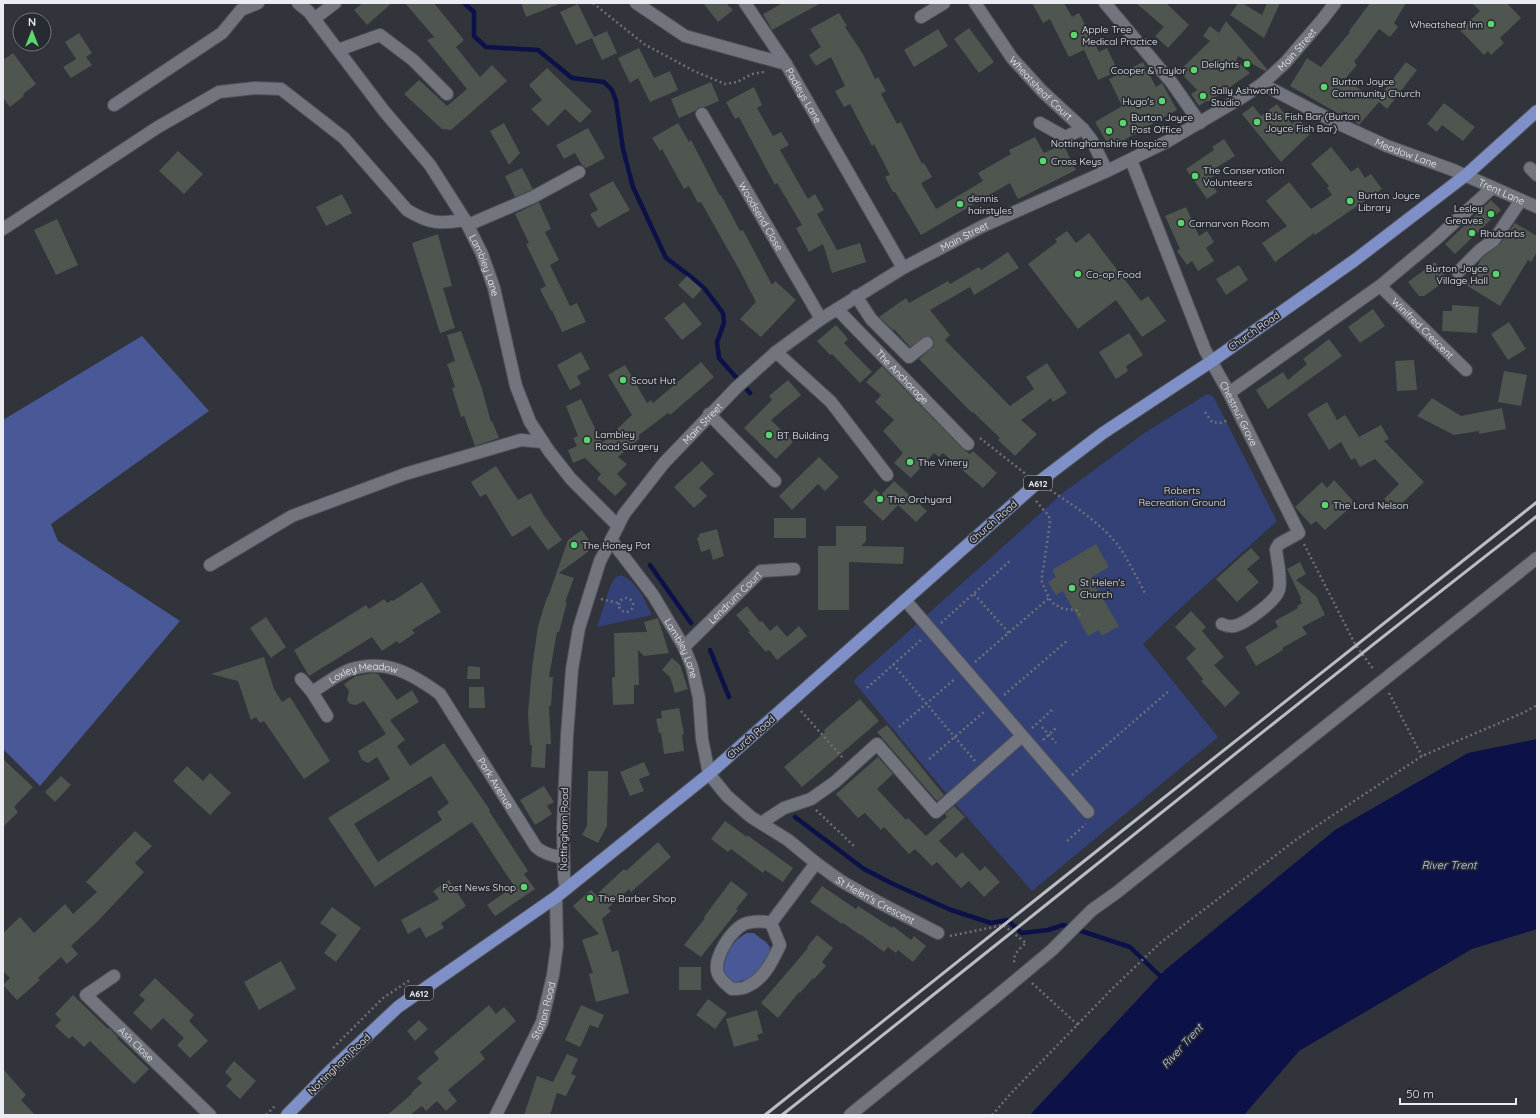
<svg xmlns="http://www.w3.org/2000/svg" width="1540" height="1118" viewBox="0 0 1540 1118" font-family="Quicksand,sans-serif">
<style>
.green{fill:#334176}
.forest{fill:#495997}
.water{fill:#0c1148}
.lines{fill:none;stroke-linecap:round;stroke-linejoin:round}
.stream{stroke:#0c1148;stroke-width:4.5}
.building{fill:#4f554f;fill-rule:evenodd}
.minor-casing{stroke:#505258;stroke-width:14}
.major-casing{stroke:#505258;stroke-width:14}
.path{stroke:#6d7076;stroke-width:2.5;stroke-dasharray:2 3;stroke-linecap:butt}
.minor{stroke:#72757d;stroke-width:12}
.major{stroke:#7f90c9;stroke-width:12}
.rail{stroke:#bcbdc3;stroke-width:3}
.poi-dot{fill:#5bd56e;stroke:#282a31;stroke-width:1.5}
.labels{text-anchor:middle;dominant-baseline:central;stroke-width:3.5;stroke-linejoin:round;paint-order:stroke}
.shield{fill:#282a31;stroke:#b0b2b7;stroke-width:1}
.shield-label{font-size:9px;font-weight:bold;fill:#ebecf1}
.poi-label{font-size:10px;fill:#ebecf1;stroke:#282a31;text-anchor:start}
.street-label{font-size:10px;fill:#ebecf1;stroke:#282a31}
.park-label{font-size:10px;fill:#dde3f6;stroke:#282a31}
.water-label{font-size:11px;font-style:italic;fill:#c9d5fa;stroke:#282a31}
</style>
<rect width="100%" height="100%" fill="#31343b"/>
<path class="green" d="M1207,394L1213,396L1277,521L1176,612L1143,644L1218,737L1032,891L951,799L853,681L1064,492L1146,432Z
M621,575C637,581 645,601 652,615L597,627L611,584L616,577Z"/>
<path class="forest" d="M142,336L209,411L51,524L58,541L180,621L40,786L3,749V420Z
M747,933H754L760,938L766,942L770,947V956L752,978L734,983L723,973C725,956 731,941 747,933Z"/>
<path class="water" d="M1537,739V929L1472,949L1299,1051L1244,1115H1030L1165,970L1335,830L1468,753Z"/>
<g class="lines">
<path class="stream" d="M464,3L474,12V36L486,47L538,50L572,78L604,82L612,90L616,101L623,149L633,187L666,258L690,276L705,289L723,313L724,323L717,342L719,358L750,393
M650,565L691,623
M710,650L729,697
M795,817L864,869L891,883L951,910L991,923L1007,920L1022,933L1048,930L1063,925L1130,947L1159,975L1163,977"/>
</g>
<path class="building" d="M363,3H392L367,25L354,10Z
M405,3H434L464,40L456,47L480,77L492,65L507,81L451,130L442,129L404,94L419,80L447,106L467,89L427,40L434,37Z
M521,3H559V4L526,17Z
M703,3H726L733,10L718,22Z
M783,3H821L772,30L763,14Z
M1032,3H1064L1072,17L1079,13L1099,52L1107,48L1118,71L1098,80L1084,50L1069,57L1050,19L1043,23Z
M1136,3H1166L1189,25L1168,48L1155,36L1164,27Z
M1238,3H1242L1262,15L1267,3H1280L1264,38L1230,15Z
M1370,3H1406L1394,23L1398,27L1390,37L1379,29L1354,62L1357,65L1344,80L1370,95L1373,91L1379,97L1406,62L1417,70L1387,109L1379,102L1359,125L1343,111L1341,115L1290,86L1307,58L1321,67L1350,32L1349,31Z
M1472,3H1507L1521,18L1500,38L1504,43L1491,55L1488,51L1484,55L1460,30L1480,11Z
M578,4L594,37L607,31L617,53L602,60L592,38L576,45L560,12Z
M839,13L847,26L845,27L863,54L875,79L878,77L886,91L881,94L897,124L901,122L922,164L924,163L932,177L921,183L936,209L983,181L978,173L1011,154L1009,150L1035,137L1044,153L1063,144L1076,170L1018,199L1010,183L921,235L895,192H893L885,177L890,175L874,144L872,146L850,104L844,107L835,91L845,86L831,57L816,66L809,55L821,47L810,29Z
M1226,21L1267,69L1265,71L1238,56L1236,60L1250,73L1210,101H1206L1199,106L1191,94L1197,90L1179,71L1210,41L1203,36L1210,26L1219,33Z
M969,28L994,62L979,73L954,39Z
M938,29L948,46L914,67L904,50Z
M79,33L92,53L86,57L92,65L71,78L63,67L76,59L65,42Z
M639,48L654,78L670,71L678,90L650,102L638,78L630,83L618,58Z
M13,53L36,84L23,94L24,96L10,107L3,98V60Z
M1143,62L1156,87L1162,83L1177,110L1110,148L1095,122L1122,106L1109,79Z
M547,68L592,111L580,123L565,109L548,126L531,109L542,100L529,85Z
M711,82L719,101L705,107H699L695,111L679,118L671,99Z
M754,87L762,105L757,108L773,136L781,132L789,145L780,150L801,187L808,199L815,194L824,210L817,214L837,250L860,243L866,262L832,273L823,244L809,252L796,228L802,225L777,183L775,185L739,117L735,119L726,102Z
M1444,103L1475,127L1463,141L1442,125L1437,132L1427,124Z
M1277,104L1292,124L1298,118L1312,132L1281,162L1242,114L1253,106L1261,116Z
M504,123L520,153L509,165L490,131Z
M678,123L689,142L691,140L720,196L721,195L740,231L743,230L772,285L775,281L796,300L761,337L740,319L756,302L740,271L701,202L698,203L689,186L684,189L662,149L660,151L652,138Z
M588,128L605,158L586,168L582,165L575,153L564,159L556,145Z
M1224,139L1235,156L1214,169L1217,174L1209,179L1217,192L1207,199L1186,169L1214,150L1212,147Z
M1331,147L1351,172L1358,167L1365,178L1371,174L1382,189L1315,235L1314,233L1275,262L1262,243L1287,226L1266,201L1289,182L1311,209L1332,195L1327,188L1329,186L1311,164Z
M178,151L203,174L184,194L159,171Z
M522,168L533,189L515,197L505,176Z
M613,181L630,210L598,228L590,214L598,210L589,194Z
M342,194L352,213L326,226L316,207Z
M1491,200L1501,210L1455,254L1445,244Z
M539,202L551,229L545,232L559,260L550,265L570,306L577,303L586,322L562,332L552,310L551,311L540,289L546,286L526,244L529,243L515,214Z
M1186,207L1199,236L1207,231L1214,242L1206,248L1214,261L1198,271L1192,261L1187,265L1177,251L1180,249L1165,216Z
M57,219L78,265L56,275L34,230Z
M1515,223L1537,236V252L1531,262L1528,260L1500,306L1466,285L1482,258L1500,244Z
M1067,231L1076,243L1089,233L1141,301L1148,296L1166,321L1142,337L1116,300L1078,329L1028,264L1057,242L1055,239Z
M438,234L452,286L443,288L455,328L440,333L412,243Z
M1008,252L1019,268L974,295L970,287L930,310L950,335L945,340L1010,406L1034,389L1026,377L1047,363L1067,393L1053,402L1051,398L1021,420L1037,434L1015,456L998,440L1000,438L973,412L972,413L919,359L934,346V342L933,338L926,336L910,347L894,329L893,330L879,317L906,298L909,303L948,281L950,284L979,267L981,270Z
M1435,262L1448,279L1424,296H1419L1408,282Z
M1239,265L1248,280L1226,295L1216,279Z
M687,276L702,289L693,299L678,285Z
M684,302L702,324L682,340L664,318Z
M1452,305L1479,307L1477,333L1442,331L1443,311H1452Z
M1373,309L1385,326L1360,343L1348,327Z
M1509,322L1526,349L1508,360L1491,334Z
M836,325L848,339L844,343L872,372L860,383L832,354L830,355L817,341Z
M461,331L482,389L491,422L492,421L499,438L475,446L464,416L461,417L452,388L455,387L447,364L455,361L447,335Z
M1129,333L1143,355L1126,366L1128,371L1116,379L1099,352Z
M1329,339L1342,356L1268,409L1256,390L1283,372L1288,380L1307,364L1303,359Z
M581,352L590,369L577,376L581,384L570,390L557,365Z
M1414,360L1417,390L1397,391L1395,361Z
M701,362L714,377L670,415L668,413L639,435V439L618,457L627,464L617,474L627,484L615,496L597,479L601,474L585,458L573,463L568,450L577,446L573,438L578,436L566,406L581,399L602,443L632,415L608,375L625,365L647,403L651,400L653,403Z
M882,366L963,449L970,454L973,451L997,473L983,488L943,453L939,457L934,453L911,478L894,463L903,453L883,431L894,420L875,402L881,395L866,382Z
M1504,371L1527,375L1521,406L1498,402Z
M788,380L801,395L771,420L793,442L776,459L744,428L772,400L769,396Z
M1432,398L1461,416L1502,408L1506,429L1479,434V431L1454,435L1417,416Z
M1327,402L1337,420L1345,415L1359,437L1381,425L1389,439L1384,441L1424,482L1395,510L1384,499L1399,484L1375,459L1360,467L1355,458L1351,460L1341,442L1329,450L1307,414Z
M819,457L839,477L825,491L818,484L792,510L779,496Z
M702,461L714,474L699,488L707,496L694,508L674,487Z
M496,466L518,500L531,493L543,514L562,540L548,550L530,526L512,537L486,494L480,497L471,482Z
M1334,480L1355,503L1325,530L1316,521L1311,525L1295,507L1322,482L1327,488Z
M894,481L927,511L916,522L898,505L883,521L863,502L875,489L881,495Z
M774,518H806V538H774Z
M836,526H866V541L861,546L904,547L903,564L849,562V610H818V546H836Z
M717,529L724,556L713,560L710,549L701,552L697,538L699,537V534Z
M582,530L591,543L586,547L589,551L559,573L574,578L565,602H567L559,632H557L549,677H553L551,706H549L551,744H546L545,768L531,767L532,745H530L528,713L532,668L538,626L547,597H548L568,540Z
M1096,544L1109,567L1092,577L1097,584L1095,586L1119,626L1102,636L1099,630L1088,636L1063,591L1056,595L1048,582L1056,577L1052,570Z
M1251,548L1260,558L1247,569L1259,582L1237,602L1216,579Z
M1300,562L1306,574L1296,580L1316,596L1325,615L1302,627L1307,634L1282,648L1283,650L1256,666L1245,647L1278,627L1275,621L1298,608L1297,606L1302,603L1300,599L1301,598L1287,569Z
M422,582L441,612L412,630L415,633L399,644L397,641L382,651L372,637L309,676L294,650L366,605L369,609L384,599L387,603L392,600L393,601Z
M747,606L760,622L762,621L770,631L777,625L787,637L799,626L807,636L777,660L769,650L766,652L748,632L750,631L736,615Z
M1191,611L1206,627L1202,631L1224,657L1214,665L1240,693L1225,707L1201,681L1203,679L1186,658L1196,649L1175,627Z
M266,617L286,647L271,658L250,628Z
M658,618L669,653L644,656L638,650L639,685H634V704L613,705L612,677H615L614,633L647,632L644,622Z
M264,657L274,689L282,702L290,697L330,761L304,779L264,721L260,723L256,717L251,720L238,681L211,674Z
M672,658L680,665L688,689L675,693L670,677L662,670Z
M468,666L480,667V679H467Z
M374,673L378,674L397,700L412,690L419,702L390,720L405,740L397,746L410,766L444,743L490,810L489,811L528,871L524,874L535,889L495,916L487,905L514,886L472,822L375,887L328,818L390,779L377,757L368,763L362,760L358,751L386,734L364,701L356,705L350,704L347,700L349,691L344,684L356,676ZM431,776L449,803L437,812L442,820L378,862L354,824Z
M469,687H484L485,708H469Z
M860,699L879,721L802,787L784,767L825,732L824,730Z
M679,708L684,734L682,735L684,751L664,754L661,733H659L656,719L662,718L661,711Z
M887,725L944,795L937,801L877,732Z
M878,757L893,774L877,789L906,820L908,818L926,836L947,817L945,814L954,806L965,817L939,841L956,858L962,852L980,871L985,866L1000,882L984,897L969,881L961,888L937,862L932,866L915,849L909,854L884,827L881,830L865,813L858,818L836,794Z
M3,759L33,787L14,807L18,812L3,827Z
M644,762L650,775L639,779L644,791L630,796L620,772Z
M187,766L203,781L210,773L231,793L210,815L173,781Z
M588,771H608L607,826L598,843L582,835L587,826Z
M61,776L71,785L55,802L45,792Z
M544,786L554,802L547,806L552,814L535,825L520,800Z
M725,821L747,837V835L793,868L783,882L765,870L763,873L731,849L728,852L711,839Z
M135,831L152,846L135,863L144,872L98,921L71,946L78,954L67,964L61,957L38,978L40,980L17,1000L3,985L10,978L3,971V933L20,917L34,933L65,904L73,914L97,892L86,882Z
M658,842L671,857L631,892L629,889L608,908L611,911L602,919L612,952L618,950L629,993L596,1002L589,974L593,973L582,940L599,934L573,906L591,890L596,895L624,869L626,871Z
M449,880L466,906L441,923L444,928L426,938L420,927L408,934L401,920L439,899L433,891Z
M731,881L748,894L736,909L738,910L701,957L684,945L705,918L704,917Z
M822,886L856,909L858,906L892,928L893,926L911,940L914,936L926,946L913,962L898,950L896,953L888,947L884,952L860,934V935L843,923L842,924L810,902Z
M332,907L361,928L336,962L324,953L337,935L320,923Z
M817,935L833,948L822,962L826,966L814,979L813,978L800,993L799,992L778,1018L761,1003L808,948L807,947Z
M281,961L296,989L259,1010L244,982Z
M679,967H701V990H679Z
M155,978L194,1015L189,1021L208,1041L190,1058L177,1045L184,1038L163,1018L151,1030L133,1013L145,1000L139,995Z
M73,995L108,1029L109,1028L118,1037L117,1038L149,1069L134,1084L90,1041L84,1047L72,1036L69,1039L55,1026L61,1020L55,1014Z
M708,999L727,1013L715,1029L696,1015Z
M489,1005L496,1014L504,1007L516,1021L480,1052L485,1059L448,1090L457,1101L446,1111L437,1101L426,1111L422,1106L410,1115H387L412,1094L411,1093L422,1083L417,1078L439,1059L434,1052Z
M581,1005L604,1015L598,1028L590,1025L580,1047L565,1040Z
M757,1010L763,1033L757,1035L759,1040L734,1047L726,1019Z
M419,1020L428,1029L415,1041L407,1031Z
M567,1054L578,1059L571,1074L576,1076L566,1096L557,1093L550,1115H524L537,1076L553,1082Z
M234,1061L256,1081L240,1099L226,1086L232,1079L225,1072Z
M3,1069L26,1095L21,1100L35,1115H3Z"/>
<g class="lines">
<g class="minor-casing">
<g id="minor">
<path id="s1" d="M298,3L309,12L384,111L430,165L465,220L482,254L494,288L516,386L530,422L549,451L571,479L618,526"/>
<path id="s2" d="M636,3L685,36L786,64L903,268"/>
<path d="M745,3L786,64"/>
<path id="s3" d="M975,3L1012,58L1042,91L1083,129L1091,139L1107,171"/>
<path d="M1105,3L1172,83L1200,123"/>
<path d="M921,17L944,3"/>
<path d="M314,19L335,3"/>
<path d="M338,50L380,35L413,60L447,94"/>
<path id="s4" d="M1262,84L1337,123L1387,146L1453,170L1537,207"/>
<path d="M114,105L222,33L241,10L258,3"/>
<path id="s5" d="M702,114L821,319"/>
<path d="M1040,123L1065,137L1083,129"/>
<path id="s6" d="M1131,160L1205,350L1229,393L1299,533L1279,544L1276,549C1277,560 1282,579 1279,590C1276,601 1245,624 1234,626C1229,627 1226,626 1222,624"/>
<path d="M1530,168L1537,175"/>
<path d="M468,225L533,197L579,172"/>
<path d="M3,229L158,127L219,92L255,88L281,89L344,138L407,210C430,224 439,224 465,220"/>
<path d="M1458,272L1480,250L1494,240L1521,200"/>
<path id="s7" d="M1380,286L1466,370"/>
<path d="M856,296L871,319L909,357L927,343"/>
<path id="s8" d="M837,309L968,444"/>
<path d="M776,352L831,402L887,475"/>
<path d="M1229,393L1380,286L1435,240L1492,188"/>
<path d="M709,414L775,481"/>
<path id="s9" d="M611,540L653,595L684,647L692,667L699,698L702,739L709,774L727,796L751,817L788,840L816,863L841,881L878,902L938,933"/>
<path d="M210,565L292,516L405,474L521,440L543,442"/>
<path d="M905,600L1088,812"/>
<path id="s10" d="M684,647L761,571L794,569"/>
<path d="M301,679L312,692"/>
<path id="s11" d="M327,716L312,692C324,685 336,675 349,670C385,658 411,673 440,694L536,847C544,854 552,855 563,858"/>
<path d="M761,823L784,808L811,799L835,782L877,744L936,812L1022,736"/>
<path id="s12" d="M566,889L564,877L563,828L567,736L572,669L579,628L600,561L611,540L624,514L664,463L736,388L776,352L821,319L903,268L981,227L1107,171L1168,141L1241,98L1262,84L1285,63L1322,20L1335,3"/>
<path d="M771,923C763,921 755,921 747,923C732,927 712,959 718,974C721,981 727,985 732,989C737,989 744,989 748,986C764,979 773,960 780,945L771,923L816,863"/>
<path id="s13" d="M114,976L86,995L210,1115"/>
<path id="s14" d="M496,1115L542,1022L553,975L557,946L556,897"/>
<path d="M850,1115L998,995L1052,950L1092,910L1116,893L1537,558"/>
</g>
</g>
<g class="major-casing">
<path id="major" d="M287,1115L332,1069L398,1007L556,897L709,774L1036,484L1103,433L1212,361L1355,260L1466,175L1537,111"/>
</g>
<path class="path" d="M593,3L644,44L694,71L725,84L737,82L752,74L764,72
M1205,412L1212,422L1221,423L1228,420
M980,438L1027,475
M1050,490C1073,505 1099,522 1117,544C1127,557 1138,580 1146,595
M1036,501L1049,516L1050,522L1044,564L1042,574V582L1049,598L1054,604L1063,609L1076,610L1080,615
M1304,544L1355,644L1374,670
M974,594L1009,633
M619 605a7 7 0 1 1 14 0a7 7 0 1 1-14 0Z
M601,599L618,603
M941,623L1011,560
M975,662L1049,598
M893,664L975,761
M867,688L922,639
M1389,693L1422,756
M1004,695L1068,640
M801,711L843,758
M899,727L956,678
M1042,727L1056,743
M1032,728L1052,710
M1043,740L1056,728
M929,759L985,711
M1072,775L1170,690
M816,810L855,847
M1067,841L1086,824
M950,936L1003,925L1026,943C1020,948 1011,956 1015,964
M1032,983L1078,1025
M333,1048L383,998L410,980
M266,1115L276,1105
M992,1115L1014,1090L1111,990L1160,943L1297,839L1422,756L1525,712L1537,705"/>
<use href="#minor" class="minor"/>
<use href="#major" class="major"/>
<path class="rail" d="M765,1115C1023,911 1278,705 1537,502
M782,1115C1034,916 1283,713 1537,516"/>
</g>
<g class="poi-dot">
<circle cx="1491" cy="24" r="4"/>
<circle cx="1074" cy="35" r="4"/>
<circle cx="1247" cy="64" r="4"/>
<circle cx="1194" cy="70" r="4"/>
<circle cx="1324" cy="87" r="4"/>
<circle cx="1203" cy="96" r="4"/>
<circle cx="1162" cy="101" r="4"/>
<circle cx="1257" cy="122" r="4"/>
<circle cx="1123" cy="123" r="4"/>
<circle cx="1109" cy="131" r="4"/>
<circle cx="1043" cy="161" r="4"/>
<circle cx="1195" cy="176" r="4"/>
<circle cx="1350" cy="201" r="4"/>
<circle cx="960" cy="204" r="4"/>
<circle cx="1491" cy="214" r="4"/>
<circle cx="1181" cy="223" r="4"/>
<circle cx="1472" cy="233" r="4"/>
<circle cx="1078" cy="274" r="4"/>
<circle cx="1496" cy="274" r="4"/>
<circle cx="623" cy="380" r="4"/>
<circle cx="769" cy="435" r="4"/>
<circle cx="587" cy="440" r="4"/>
<circle cx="910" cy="462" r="4"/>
<circle cx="880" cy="499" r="4"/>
<circle cx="1325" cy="505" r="4"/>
<circle cx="574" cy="545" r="4"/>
<circle cx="1072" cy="588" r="4"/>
<circle cx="524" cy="887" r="4"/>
<circle cx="590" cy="898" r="4"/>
</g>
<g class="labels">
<g class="shield">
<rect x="1024" y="476" width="28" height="14" rx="3"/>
<rect x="405" y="986" width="28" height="14" rx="3"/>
</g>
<g class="shield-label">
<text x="1038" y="483">A612</text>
<text x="419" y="993">A612</text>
</g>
<g class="poi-label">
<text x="1483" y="24" text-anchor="end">Wheatsheaf Inn</text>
<text x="1082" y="29">Apple Tree<tspan x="1082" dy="12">Medical Practice</tspan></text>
<text x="1239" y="64" text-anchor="end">Delights</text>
<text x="1186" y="70" text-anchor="end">Cooper &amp; Taylor</text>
<text x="1332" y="81">Burton Joyce<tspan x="1332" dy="12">Community Church</tspan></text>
<text x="1211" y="90">Sally Ashworth<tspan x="1211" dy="12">Studio</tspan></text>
<text x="1154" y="101" text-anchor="end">Hugo's</text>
<text x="1265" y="116">BJs Fish Bar (Burton<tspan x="1265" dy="12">Joyce Fish Bar)</tspan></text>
<text x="1131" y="117">Burton Joyce<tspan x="1131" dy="12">Post Office</tspan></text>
<text x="1109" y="143" text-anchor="middle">Nottinghamshire Hospice</text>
<text x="1051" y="161">Cross Keys</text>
<text x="1203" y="170">The Conservation<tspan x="1203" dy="12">Volunteers</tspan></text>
<text x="1358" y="195">Burton Joyce<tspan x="1358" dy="12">Library</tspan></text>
<text x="968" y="198">dennis<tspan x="968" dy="12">hairstyles</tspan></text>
<text x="1483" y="208" text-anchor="end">Lesley<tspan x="1483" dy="12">Greaves</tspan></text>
<text x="1189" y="223">Carnarvon Room</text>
<text x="1480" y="233">Rhubarbs</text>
<text x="1488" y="268" text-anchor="end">Burton Joyce<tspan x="1488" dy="12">Village Hall</tspan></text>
<text x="1086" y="274">Co-op Food</text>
<text x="631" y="380">Scout Hut</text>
<text x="595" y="434">Lambley<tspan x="595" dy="12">Road Surgery</tspan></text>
<text x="777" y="435">BT Building</text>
<text x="918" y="462">The Vinery</text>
<text x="888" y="499">The Orchyard</text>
<text x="1333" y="505">The Lord Nelson</text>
<text x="582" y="545">The Honey Pot</text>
<text x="1080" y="582">St Helen's<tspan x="1080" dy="12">Church</tspan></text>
<text x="516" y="887" text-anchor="end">Post News Shop</text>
<text x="598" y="898">The Barber Shop</text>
</g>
<g class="street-label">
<text stroke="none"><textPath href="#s12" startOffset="1213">Main Street</textPath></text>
<text stroke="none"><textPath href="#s3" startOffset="108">Wheatsheaf Court</textPath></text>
<text stroke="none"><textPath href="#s2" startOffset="200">Padleys Lane</textPath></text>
<text stroke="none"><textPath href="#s4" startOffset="160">Meadow Lane</textPath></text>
<text stroke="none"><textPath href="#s4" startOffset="263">Trent Lane</textPath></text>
<text stroke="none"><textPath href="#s5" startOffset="118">Woodsend Close</textPath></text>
<text stroke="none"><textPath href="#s12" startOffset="829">Main Street</textPath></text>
<text stroke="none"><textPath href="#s1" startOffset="324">Lambley Lane</textPath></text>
<text stroke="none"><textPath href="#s7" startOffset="60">Winifred Crescent</textPath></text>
<text transform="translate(1254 331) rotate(-35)">Church Road</text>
<text stroke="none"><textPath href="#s8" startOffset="94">The Anchorage</textPath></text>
<text stroke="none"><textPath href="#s6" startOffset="276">Chestnut Grove</textPath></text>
<text stroke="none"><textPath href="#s12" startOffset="505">Main Street</textPath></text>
<text transform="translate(993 522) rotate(-41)">Church Road</text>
<text stroke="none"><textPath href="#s10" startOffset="71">Lendrum Court</textPath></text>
<text stroke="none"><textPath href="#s9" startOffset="130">Lambley Lane</textPath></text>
<text stroke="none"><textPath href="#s11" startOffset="85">Loxley Meadow</textPath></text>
<text transform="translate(751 737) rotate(-41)">Church Road</text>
<text stroke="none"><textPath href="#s11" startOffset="275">Park Avenue</textPath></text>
<text transform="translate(564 829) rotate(-89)">Nottingham Road</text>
<text stroke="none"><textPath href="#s9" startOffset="470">St Helen's Crescent</textPath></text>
<text stroke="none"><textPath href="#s14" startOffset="115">Station Road</textPath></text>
<text stroke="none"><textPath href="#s13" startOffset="104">Ash Close</textPath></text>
<text transform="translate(339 1064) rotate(-44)">Nottingham Road</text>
</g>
<g class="park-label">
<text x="1182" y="490">Roberts<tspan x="1182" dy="12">Recreation Ground</tspan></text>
</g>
<g class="water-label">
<text x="1449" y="865">River Trent</text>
<text transform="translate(1182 1046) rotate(-48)">River Trent</text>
</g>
</g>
<rect width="1540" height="1118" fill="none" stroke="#ebecf1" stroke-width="8"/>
<g transform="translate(32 32)"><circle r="19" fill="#282a31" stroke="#76787e"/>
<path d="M0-3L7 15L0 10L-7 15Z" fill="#5bd56e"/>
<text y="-6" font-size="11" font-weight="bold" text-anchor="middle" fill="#ebecf1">N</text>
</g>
<path d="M1400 1098v6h116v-6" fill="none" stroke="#ebecf1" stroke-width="2"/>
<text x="1406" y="1098" font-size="12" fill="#ebecf1" stroke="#282a31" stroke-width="3" paint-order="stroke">50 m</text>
</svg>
